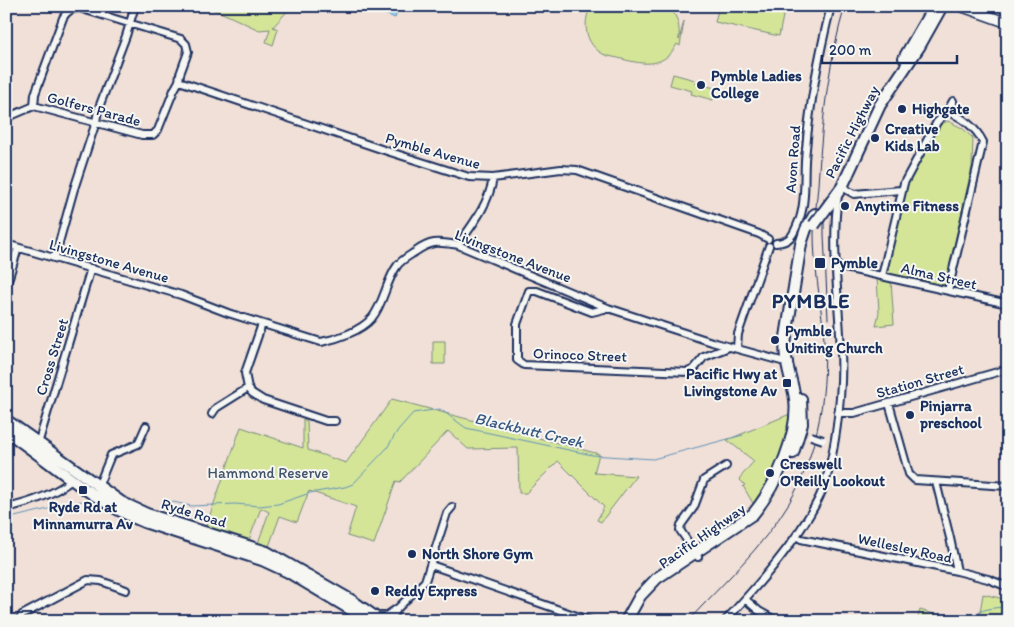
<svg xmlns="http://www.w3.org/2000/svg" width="1014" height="627" viewBox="0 0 1014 627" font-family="Itim,sans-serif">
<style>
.green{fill:#d4e598;stroke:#788a7b}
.water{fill:#92d3f4;stroke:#6291b8}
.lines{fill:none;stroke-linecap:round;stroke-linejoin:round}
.stream{stroke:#6291b8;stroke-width:1}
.minor-casing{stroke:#1b2f5e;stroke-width:10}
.major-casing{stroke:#1b2f5e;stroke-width:12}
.highway-casing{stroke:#1b2f5e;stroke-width:14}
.minor{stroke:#f6f6f2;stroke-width:6}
.major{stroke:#f6f6f2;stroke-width:9}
.highway{stroke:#f6f6f2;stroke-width:10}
.rail{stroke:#1b2f5e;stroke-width:1}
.minor-bridge-casing{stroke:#1b2f5e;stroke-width:10;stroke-linecap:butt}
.highway-bridge-casing{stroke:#1b2f5e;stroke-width:14;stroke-linecap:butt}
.minor-bridge{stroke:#f6f6f2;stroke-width:6}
.highway-bridge{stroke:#f6f6f2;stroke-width:10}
.poi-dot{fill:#1b2f5e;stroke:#f6f6f2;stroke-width:2}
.labels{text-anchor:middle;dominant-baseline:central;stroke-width:4;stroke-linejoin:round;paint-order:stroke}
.poi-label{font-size:15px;font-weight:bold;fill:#1b2f5e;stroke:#f6f6f2;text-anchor:start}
.street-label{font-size:15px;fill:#1b2f5e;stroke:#f6f6f2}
.park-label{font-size:15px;fill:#40536a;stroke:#f6f6f2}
.water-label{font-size:16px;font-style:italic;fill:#395884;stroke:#f6f6f2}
.district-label{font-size:20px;font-weight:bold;letter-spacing:1px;fill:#1b2f5e;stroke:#f6f6f2}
</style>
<rect width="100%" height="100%" fill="#f0e0d7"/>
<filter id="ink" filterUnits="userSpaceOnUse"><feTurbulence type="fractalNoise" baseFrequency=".02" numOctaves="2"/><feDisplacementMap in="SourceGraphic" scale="10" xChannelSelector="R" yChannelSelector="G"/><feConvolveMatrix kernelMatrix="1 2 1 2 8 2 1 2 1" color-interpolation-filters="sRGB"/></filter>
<g filter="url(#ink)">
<path class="green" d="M204,6H292L273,27L278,29L273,45L266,42L270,29L259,30L227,15Z
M591,6H668C678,16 680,27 679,40L684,21L680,46L677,44C664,68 645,65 622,59C616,57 609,57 603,54C585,44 582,23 591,6Z
M719,6H785L779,36L715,22Z
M673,74L695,80L694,83L715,88L713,100L691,94L692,91L670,85Z
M948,121L962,128L973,138L972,167L945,286L886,273L905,184L939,125Z
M877,278L891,281L894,324L876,326L879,312Z
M433,341H445V364H433Z
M392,399L599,454L594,473L636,476L601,522L597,520L604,507L558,461L526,493H519L518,448L468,449L448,431L400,482L396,481L374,544L347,536L356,507L309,491L297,522L280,516L269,546L258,543L269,512L261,508L249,540L206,526L241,427L303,448V419L307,421L308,450L346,463Z
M790,414C789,445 773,480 754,505L743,486L745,485L739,479L754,461L727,440Z
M983,594L1008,600V614L982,621H968L979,618Z
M920,610L944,617L945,621H917Z"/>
<path class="water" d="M365,6H390L398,9L395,18Z"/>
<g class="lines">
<path class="stream" d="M169,501L191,506L235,504L259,506L278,504L310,493L345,487L353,484L387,448L398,430L413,413L440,409L466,428L592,455L653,459L743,435
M6,519L82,501
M962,621C977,611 989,607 1008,607"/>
<g class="minor-casing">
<path id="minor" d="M79,8L181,39L186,44L188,52L180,74L179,81L174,90L158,130L153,135H142L34,106L35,94L63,18C67,11 71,9 79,8Z
M179,81L387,151L469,177L493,178L561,169L577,170L759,234L768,239
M947,112L953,101
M6,118L34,106
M842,187L854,194L901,190
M776,243C792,242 794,233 800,218C807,197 803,171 806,149C810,101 819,54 831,6
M6,244L181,295L228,313L321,342C337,339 361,331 372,318C384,303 386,281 397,266C401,260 409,256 415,252C432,240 438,242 458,245L608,308L712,342L785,362H789
M458,245C473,224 489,204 493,178
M55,257L74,189L96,122L98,110L126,36L135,6
M836,266L1008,304
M882,276L904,183L937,122L947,112C962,116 976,128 983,142L948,291
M6,287L18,248
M608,308L592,312L537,291H529L517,324V360L524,365L688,372L694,369L704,357L729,347
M262,324L245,373L248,388L252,393L263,400L326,421H335
M737,348L738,334L769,246
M889,403L909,474L915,480L1008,486
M838,413H854L1008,369
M212,414L216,408L248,388
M38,444L91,268
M936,482L950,538L957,571
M98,487L111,455L138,444L146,426
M6,508C29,503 55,494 73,479
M796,536L801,539L957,571L988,579L1008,587
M698,557L680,530L681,525L694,507L704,480L726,466
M431,565L591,621
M745,599L759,611L777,621
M376,616H386L398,608L425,581L447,513L452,507
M19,621L22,615L88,580L101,581L126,590
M390,621L396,611
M725,621C758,585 797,542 819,498C835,465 843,390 841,353C839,301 831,247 838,195"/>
</g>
<g class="major-casing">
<path id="major" d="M960,6L1008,23"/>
</g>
<g class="highway-casing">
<path id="highway" d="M904,58L934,6
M828,206L842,187L880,105L919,47L942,6
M6,420L121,502L147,514L267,552L351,600L381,621
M6,431C51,462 93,501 144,522L262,560L288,572L370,621
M793,453L802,424L801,399
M626,621L640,596L657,578L753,514C776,486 802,430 794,393C790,373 783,358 786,337L801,244L806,229L815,214"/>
</g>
<use href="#minor" class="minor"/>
<use href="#major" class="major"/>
<use href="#highway" class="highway"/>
<path class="rail" d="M824,199V235L828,319
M688,621C723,583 762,548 789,503C819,452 829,387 823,328C820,297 814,266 814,234C815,213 818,191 819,170C823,114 829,60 845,6"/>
<g class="minor-bridge-casing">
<path id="minor-bridge" d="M811,436L823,440"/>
</g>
<g class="highway-bridge-casing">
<path id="highway-bridge" d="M814,225L828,206"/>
</g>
<use href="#minor-bridge" class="minor-bridge"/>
<use href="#highway-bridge" class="highway-bridge"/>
</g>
</g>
<g class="poi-dot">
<circle cx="701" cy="85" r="5"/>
<circle cx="902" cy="109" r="5"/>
<circle cx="875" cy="138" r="5"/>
<circle cx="845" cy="206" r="5"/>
<rect x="814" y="257" width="12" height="12" rx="2.5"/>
<circle cx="775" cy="340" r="5"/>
<rect x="782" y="378" width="10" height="10" rx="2.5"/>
<circle cx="910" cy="415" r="5"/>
<circle cx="770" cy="473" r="5"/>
<rect x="78" y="485" width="10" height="10" rx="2.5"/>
<circle cx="412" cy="554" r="5"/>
<circle cx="375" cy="591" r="5"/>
</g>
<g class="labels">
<g class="poi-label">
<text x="711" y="76">Pymble Ladies<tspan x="711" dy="17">College</tspan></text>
<text x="912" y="109">Highgate</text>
<text x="885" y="129">Creative<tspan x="885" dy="17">Kids Lab</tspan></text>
<text x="855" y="206">Anytime Fitness</text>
<text x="831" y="263">Pymble</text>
<text x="785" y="331">Pymble<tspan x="785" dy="17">Uniting Church</tspan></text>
<text x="777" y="374" text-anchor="end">Pacific Hwy at<tspan x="777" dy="17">Livingstone Av</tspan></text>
<text x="920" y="406">Pinjarra<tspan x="920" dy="17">preschool</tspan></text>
<text x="780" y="464">Cresswell<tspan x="780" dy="17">O'Reilly Lookout</tspan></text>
<text x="83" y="507" text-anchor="middle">Ryde Rd at<tspan x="83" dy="17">Minnamurra Av</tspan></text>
<text x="422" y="554">North Shore Gym</text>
<text x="385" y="591">Reddy Express</text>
</g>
<g class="street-label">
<text transform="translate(94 109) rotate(15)">Golfers Parade</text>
<text transform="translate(852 132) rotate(-63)">Pacific Highway</text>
<text transform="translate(433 151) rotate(16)">Pymble Avenue</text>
<text transform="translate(793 159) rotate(-86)">Avon Road</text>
<text transform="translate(513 256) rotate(21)">Livingstone Avenue</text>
<text transform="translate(109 261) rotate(16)">Livingstone Avenue</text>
<text transform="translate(939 276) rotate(13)">Alma Street</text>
<text transform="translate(580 355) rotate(2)">Orinoco Street</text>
<text transform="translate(52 357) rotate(-73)">Cross Street</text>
<text transform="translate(920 381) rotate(-16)">Station Street</text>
<text transform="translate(194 513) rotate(17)">Ryde Road</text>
<text transform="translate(702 536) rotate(-35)">Pacific Highway</text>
<text transform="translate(905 548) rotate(12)">Wellesley Road</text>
</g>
<g class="park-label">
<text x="268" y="473">Hammond Reserve</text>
</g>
<g class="water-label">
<text transform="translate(529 430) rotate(13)">Blackbutt Creek</text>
</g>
<g class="district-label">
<text x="811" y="301">PYMBLE</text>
</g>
</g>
<rect width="1014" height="627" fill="none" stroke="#f6f6f2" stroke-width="25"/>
<rect x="12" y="12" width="989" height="602" fill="none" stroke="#1b2f5e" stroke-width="2" filter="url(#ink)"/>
<path d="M822 55v8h135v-8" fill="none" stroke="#1b2f5e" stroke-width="2.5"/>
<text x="829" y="55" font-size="15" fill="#1b2f5e" stroke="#f6f6f2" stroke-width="4" paint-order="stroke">200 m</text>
</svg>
